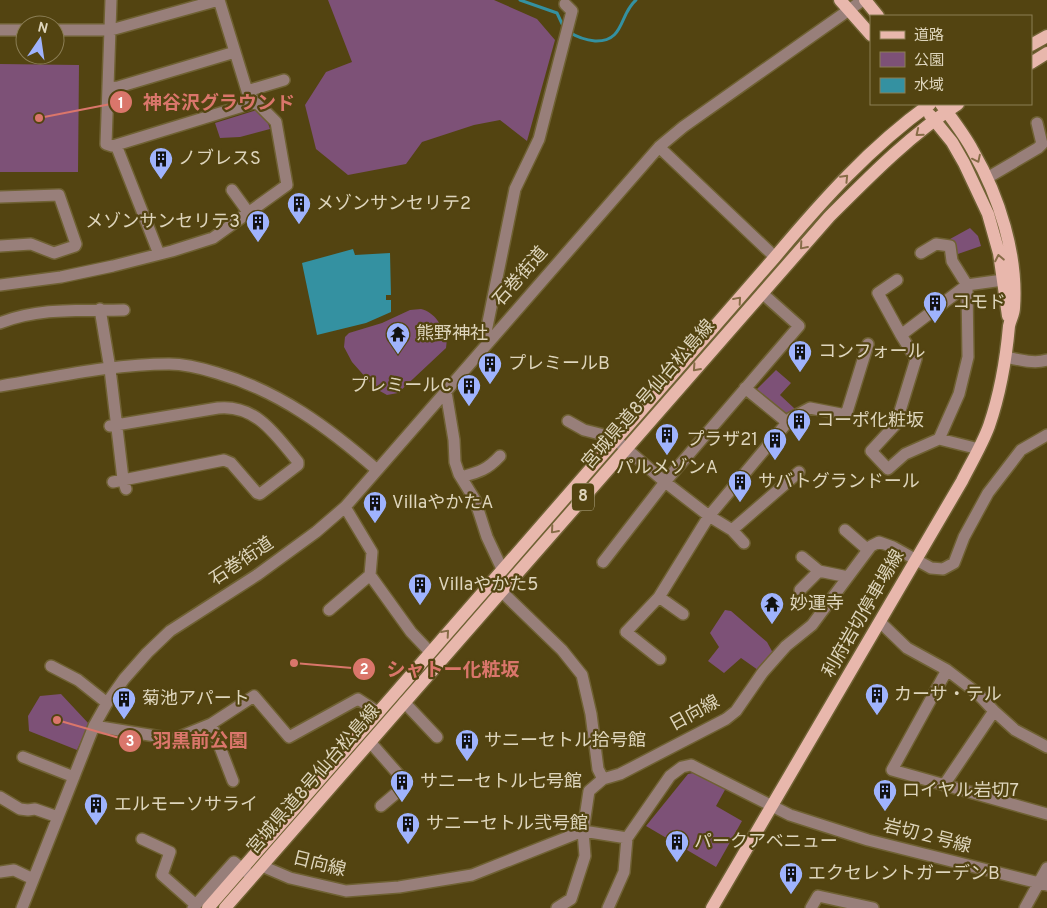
<svg xmlns="http://www.w3.org/2000/svg" width="1047" height="908" viewBox="0 0 1047 908" font-family="Overpass,'Noto Sans JP',sans-serif">
<style>
.green{fill:#7d5177}
.water{fill:#3491a1}
.lines{fill:none;stroke-linecap:round;stroke-linejoin:round}
.stream{stroke:#3491a1;stroke-width:3}
.minor-casing{stroke:#6f6133;stroke-width:14}
.major-casing{stroke:#6f6133;stroke-width:15}
.minor{stroke:#987f7a;stroke-width:11}
.major{stroke:#e8b7ac;stroke-width:12}
.oneway{stroke:#876c47}
.labels{text-anchor:middle;dominant-baseline:central;stroke-width:4.5;stroke-linejoin:round;paint-order:stroke}
.shield{fill:#534411;stroke:#b4aa89;stroke-width:1}
.shield-label{font-size:16px;font-weight:bold;fill:#ded5bc}
.poi-label{font-size:18px;fill:#ded5bc;stroke:#534411;text-anchor:start}
.street-label{font-size:18px;fill:#ded5bc;stroke:#534411}
.leader{fill:none;stroke:#da766b;stroke-width:2}
.callout-dot{fill:#da766b;stroke:#534411;stroke-width:2}
.mark-label{font-size:15px;text-anchor:middle;font-weight:bold;fill:#fff}
.callout-label{font-size:19px;text-anchor:middle;font-weight:bold;fill:#da766b;stroke:#534411;stroke-width:4.5;stroke-linejoin:round;paint-order:stroke}
</style>
<rect width="100%" height="100%" fill="#534411"/>
<path class="green" d="M328,0H494L537,19L555,40L527,141L500,120L474,125L422,142L406,164L348,175L316,149L305,105L326,72L352,62Z
M0,64L79,65L78,172H0Z
M257,110L267,120L270,129L240,137L220,138L215,123Z
M970,228L978,236L981,246L955,255L950,239Z
M421,309C436,313 441,325 447,339L446,348L398,393L387,395L378,390L367,379L352,362L344,347L345,337L349,333L382,323L410,310Z
M776,370L791,383L780,395L795,409L787,416L755,391Z
M725,610L731,611L767,642L773,653L758,670L741,658L724,673L708,661L719,647L710,633Z
M61,694L89,724L77,750L29,731L28,716L40,696Z
M693,773H699L726,788L716,806L742,821L716,867L646,826L688,774Z"/>
<path class="water" d="M353,249L355,255L390,253L391,295H386V300H391V312L366,323L317,335L302,263Z"/>
<g class="lines">
<path class="stream" d="M520,0L557,13L564,28
M569,32C577,37 585,40 595,41C625,42 619,14 636,0"/>
<g class="minor-casing">
<path id="minor" d="M111,0L106,144L112,146L116,145
M0,30H25
M55,30H111L219,0
M108,88L118,87L235,52
M247,91L284,80
M659,147L775,257
M987,178L1038,148L1042,144L1037,123
M232,190L248,212
M0,197L59,195L76,244L75,246L54,253L31,244L0,246
M921,253L936,244L950,246L952,261L967,285L968,357L959,394L939,439
M159,254L116,145L256,102
M897,280L878,293L901,335
M0,285L61,277L113,266L172,251L213,238L287,185L276,122L248,94L219,0
M100,309L110,369L123,479L126,489
M0,323C40,307 81,311 124,310
M489,340L486,332L515,189L539,139L572,11L565,4
M1006,357C1019,360 1035,364 1047,360
M0,386C56,377 112,364 169,364C185,364 201,368 217,373C279,391 329,428 377,470
M745,388L788,423
M446,392L454,440L455,462L459,474L475,500L487,537L502,569
M568,421L584,430L604,435L616,440L665,482L709,516L732,530L744,543
M110,426L218,408C256,404 276,435 298,462V465L260,494L257,493L231,463L224,460L113,482
M979,449L939,439L905,454L888,469L871,451L896,424L916,359L901,335L967,285L1003,280
M461,477C479,472 487,470 500,456
M732,530L799,472
M845,530L868,550
M802,557L819,571
M603,562L665,482L799,326L762,293
M370,575L411,632L430,652
M800,590L819,571L848,577
M501,591L562,650L582,675L591,714L598,769L603,779
M659,597L683,614
M329,610L370,575L372,552L345,507
M880,622L907,648L947,670L977,693L994,711L1015,730L1047,747
M660,659L626,632L659,597L709,516L791,418L810,408L846,415L868,344
M51,666L78,680L107,703
M947,670L892,770L1047,814
M404,702L437,737
M211,724L233,781
M94,726L174,739L211,724L254,696L289,737L358,699L378,712
M370,742L407,784L381,806
M23,757L74,777
M944,785L994,711
M0,797L20,809L28,810L35,809L58,817
M583,831L627,838L670,776L682,767L691,765L790,815L868,840L1047,885
M142,839L170,852L162,875L196,905
M262,866L290,878L346,891L399,887L472,875L583,831
M0,872L14,870L33,879
M22,908L94,726L107,703L124,679L147,653L170,631L257,575L316,532L345,507L659,147L683,127L863,0
M193,908L234,862L249,874
M557,908L571,899L585,856L583,831L589,791L603,779L620,774L726,719L736,711L763,672L786,646L812,625L871,546L879,542L893,547L931,568L943,569L954,563L964,537L988,493L1021,450L1047,435
M608,908L624,872L627,838
M811,908L818,896L873,908
M1025,908L1047,868"/>
</g>
<g class="major-casing">
<path id="major" d="M840,0L871,35
M865,0L878,16
M1031,45L1047,36
M1031,63L1047,53
M930,115L952,142L964,163L988,214L999,253L1008,316
M208,908L775,257C822,201 870,147 930,104
M225,908L829,217C870,176 910,135 958,104
M712,908L962,481C971,463 982,445 989,426C1000,394 1006,360 1009,326C1010,320 1014,314 1014,308C1018,255 999,196 973,151C964,134 952,119 941,104"/>
</g>
<use href="#minor" class="minor"/>
<use href="#major" class="major"/>
</g>
<defs><path id="oneway-chevron" d="M-2-3.5L2.5 0L-2 3.5" fill="none" stroke-width="1.6" stroke-linecap="round" stroke-linejoin="round" transform="scale(1.25)"/></defs>
<g class="oneway">
<use href="#oneway-chevron" transform="translate(919 133) rotate(141)"/>
<use href="#oneway-chevron" transform="translate(977 159) rotate(64)"/>
<use href="#oneway-chevron" transform="translate(845 178) rotate(-46)"/>
<use href="#oneway-chevron" transform="translate(803 246) rotate(131)"/>
<use href="#oneway-chevron" transform="translate(999 258) rotate(-101)"/>
<use href="#oneway-chevron" transform="translate(738 300) rotate(-49)"/>
<use href="#oneway-chevron" transform="translate(696 368) rotate(132)"/>
<use href="#oneway-chevron" transform="translate(554 530) rotate(131)"/>
<use href="#oneway-chevron" transform="translate(446 633) rotate(-49)"/>
</g>
<defs>
<g id="building-pin" transform="scale(1.25)"><path d="M0 17L-7.5 6A9.5 9.5 0 1 1 7.5 6Z" fill="#9fb3fd" stroke="#534411"/><path d="M-4-6H4V6H1V3H-1V6H-4ZM-2.5-4.3h1.7v1.8h-1.7ZM.8-4.3h1.7v1.8H.8ZM-2.5-1h1.7V.8h-1.7ZM.8-1h1.7V.8H.8Z" fill="#111"/></g>
<g id="temple-pin" transform="scale(1.25)"><path d="M0 17L-7.5 6A9.5 9.5 0 1 1 7.5 6Z" fill="#9fb3fd" stroke="#534411"/><path d="M0-6L5-2H3V0L6.5 2.5H4V6H1.5V3h-3V6H-4V2.5H-6.5L-3 0V-2H-5Z" fill="#111"/></g>
</defs>
<g fill-rule="evenodd">
<use href="#building-pin" x="161" y="159"/>
<use href="#building-pin" x="299" y="204"/>
<use href="#building-pin" x="258" y="222"/>
<use href="#building-pin" x="935" y="303"/>
<use href="#temple-pin" x="398" y="334"/>
<use href="#building-pin" x="800" y="352"/>
<use href="#building-pin" x="490" y="364"/>
<use href="#building-pin" x="469" y="386"/>
<use href="#building-pin" x="799" y="421"/>
<use href="#building-pin" x="667" y="435"/>
<use href="#building-pin" x="775" y="440"/>
<use href="#building-pin" x="740" y="482"/>
<use href="#building-pin" x="375" y="503"/>
<use href="#building-pin" x="420" y="585"/>
<use href="#temple-pin" x="772" y="604"/>
<use href="#building-pin" x="877" y="695"/>
<use href="#building-pin" x="124" y="699"/>
<use href="#building-pin" x="467" y="741"/>
<use href="#building-pin" x="402" y="782"/>
<use href="#building-pin" x="885" y="791"/>
<use href="#building-pin" x="96" y="805"/>
<use href="#building-pin" x="408" y="824"/>
<use href="#building-pin" x="677" y="842"/>
<use href="#building-pin" x="791" y="874"/>
</g>
<g class="labels">
<rect class="shield" x="572" y="483.5" width="22" height="27" rx="4"/>
<g class="shield-label">
<text x="583" y="497">8</text>
</g>
<g class="poi-label">
<text x="178" y="159">ノブレスS</text>
<text x="316" y="204">メゾンサンセリテ2</text>
<text x="240" y="222" text-anchor="end">メゾンサンセリテ3</text>
<text x="952" y="303">コモド</text>
<text x="416" y="334">熊野神社</text>
<text x="818" y="352">コンフォール</text>
<text x="508" y="364">プレミールB</text>
<text x="452" y="386" text-anchor="end">プレミールC</text>
<text x="816" y="421">コーポ化粧坂</text>
<text x="758" y="440" text-anchor="end">プラザ21</text>
<text x="667" y="468" text-anchor="middle">パルメゾンA</text>
<text x="758" y="482">サバトグランドール</text>
<text x="392" y="503">VillaやかたA</text>
<text x="438" y="585">Villaやかた5</text>
<text x="790" y="604">妙運寺</text>
<text x="894" y="695">カーサ・テル</text>
<text x="142" y="699">菊池アパート</text>
<text x="484" y="741">サニーセトル拾号館</text>
<text x="420" y="782">サニーセトル七号館</text>
<text x="902" y="791">ロイヤル岩切7</text>
<text x="114" y="805">エルモーソサライ</text>
<text x="426" y="824">サニーセトル弐号館</text>
<text x="694" y="842">パークアベニュー</text>
<text x="808" y="874">エクセレントガーデンB</text>
</g>
<g class="street-label">
<text transform="translate(521 277) rotate(-49)">石巻街道</text>
<text transform="translate(649 395) rotate(-49)">宮城県道8号仙台松島線</text>
<text transform="translate(242 562) rotate(-34)">石巻街道</text>
<text transform="translate(864 614) rotate(-60)">利府岩切停車場線</text>
<text transform="translate(695 714) rotate(-29)">日向線</text>
<text transform="translate(314 780) rotate(-49)">宮城県道8号仙台松島線</text>
<text transform="translate(927 837) rotate(14)">岩切２号線</text>
<text transform="translate(319 865) rotate(14)">日向線</text>
</g>
</g>
<path class="leader" d="M39 118L121 102M294 663L364 669M57 720L130 741"/>
<g class="callout-dot">
<circle cx="39" cy="118" r="5"/>
<circle cx="294" cy="663" r="5"/>
<circle cx="57" cy="720" r="5"/>
<circle cx="121" cy="102" r="12"/>
<circle cx="364" cy="669" r="12"/>
<circle cx="130" cy="741" r="12"/>
</g>
<g class="mark-label">
<text x="121" y="108">1</text>
<text x="364" y="674">2</text>
<text x="130" y="746">3</text>
</g>
<g class="callout-label">
<text x="219" y="109">神谷沢グラウンド</text>
<text x="453" y="676">シャトー化粧坂</text>
<text x="200" y="747">羽黒前公園</text>
</g>
<rect x="870" y="15" width="162" height="90" fill="#534411" stroke="#8b7e55"/>
<rect x="880" y="31" width="25" height="8" fill="#e8b7ac" stroke="#8b7e55"/>
<text x="914" y="40" font-size="15" fill="#ded5bc">道路</text>
<rect x="880" y="52" width="25" height="15" fill="#7d5177" stroke="#8b7e55"/>
<text x="914" y="65" font-size="15" fill="#ded5bc">公園</text>
<rect x="880" y="78" width="25" height="15" fill="#3491a1" stroke="#8b7e55"/>
<text x="914" y="90" font-size="15" fill="#ded5bc">水域</text>
<g transform="translate(40 40) rotate(13)"><circle r="24" fill="#534411" stroke="#8b7e55"/>
<path d="M0-4L9 19L0 12L-9 19Z" fill="#9fb3fd"/>
<text y="-8" font-size="14" font-weight="bold" text-anchor="middle" fill="#ded5bc">N</text>
</g>
</svg>
